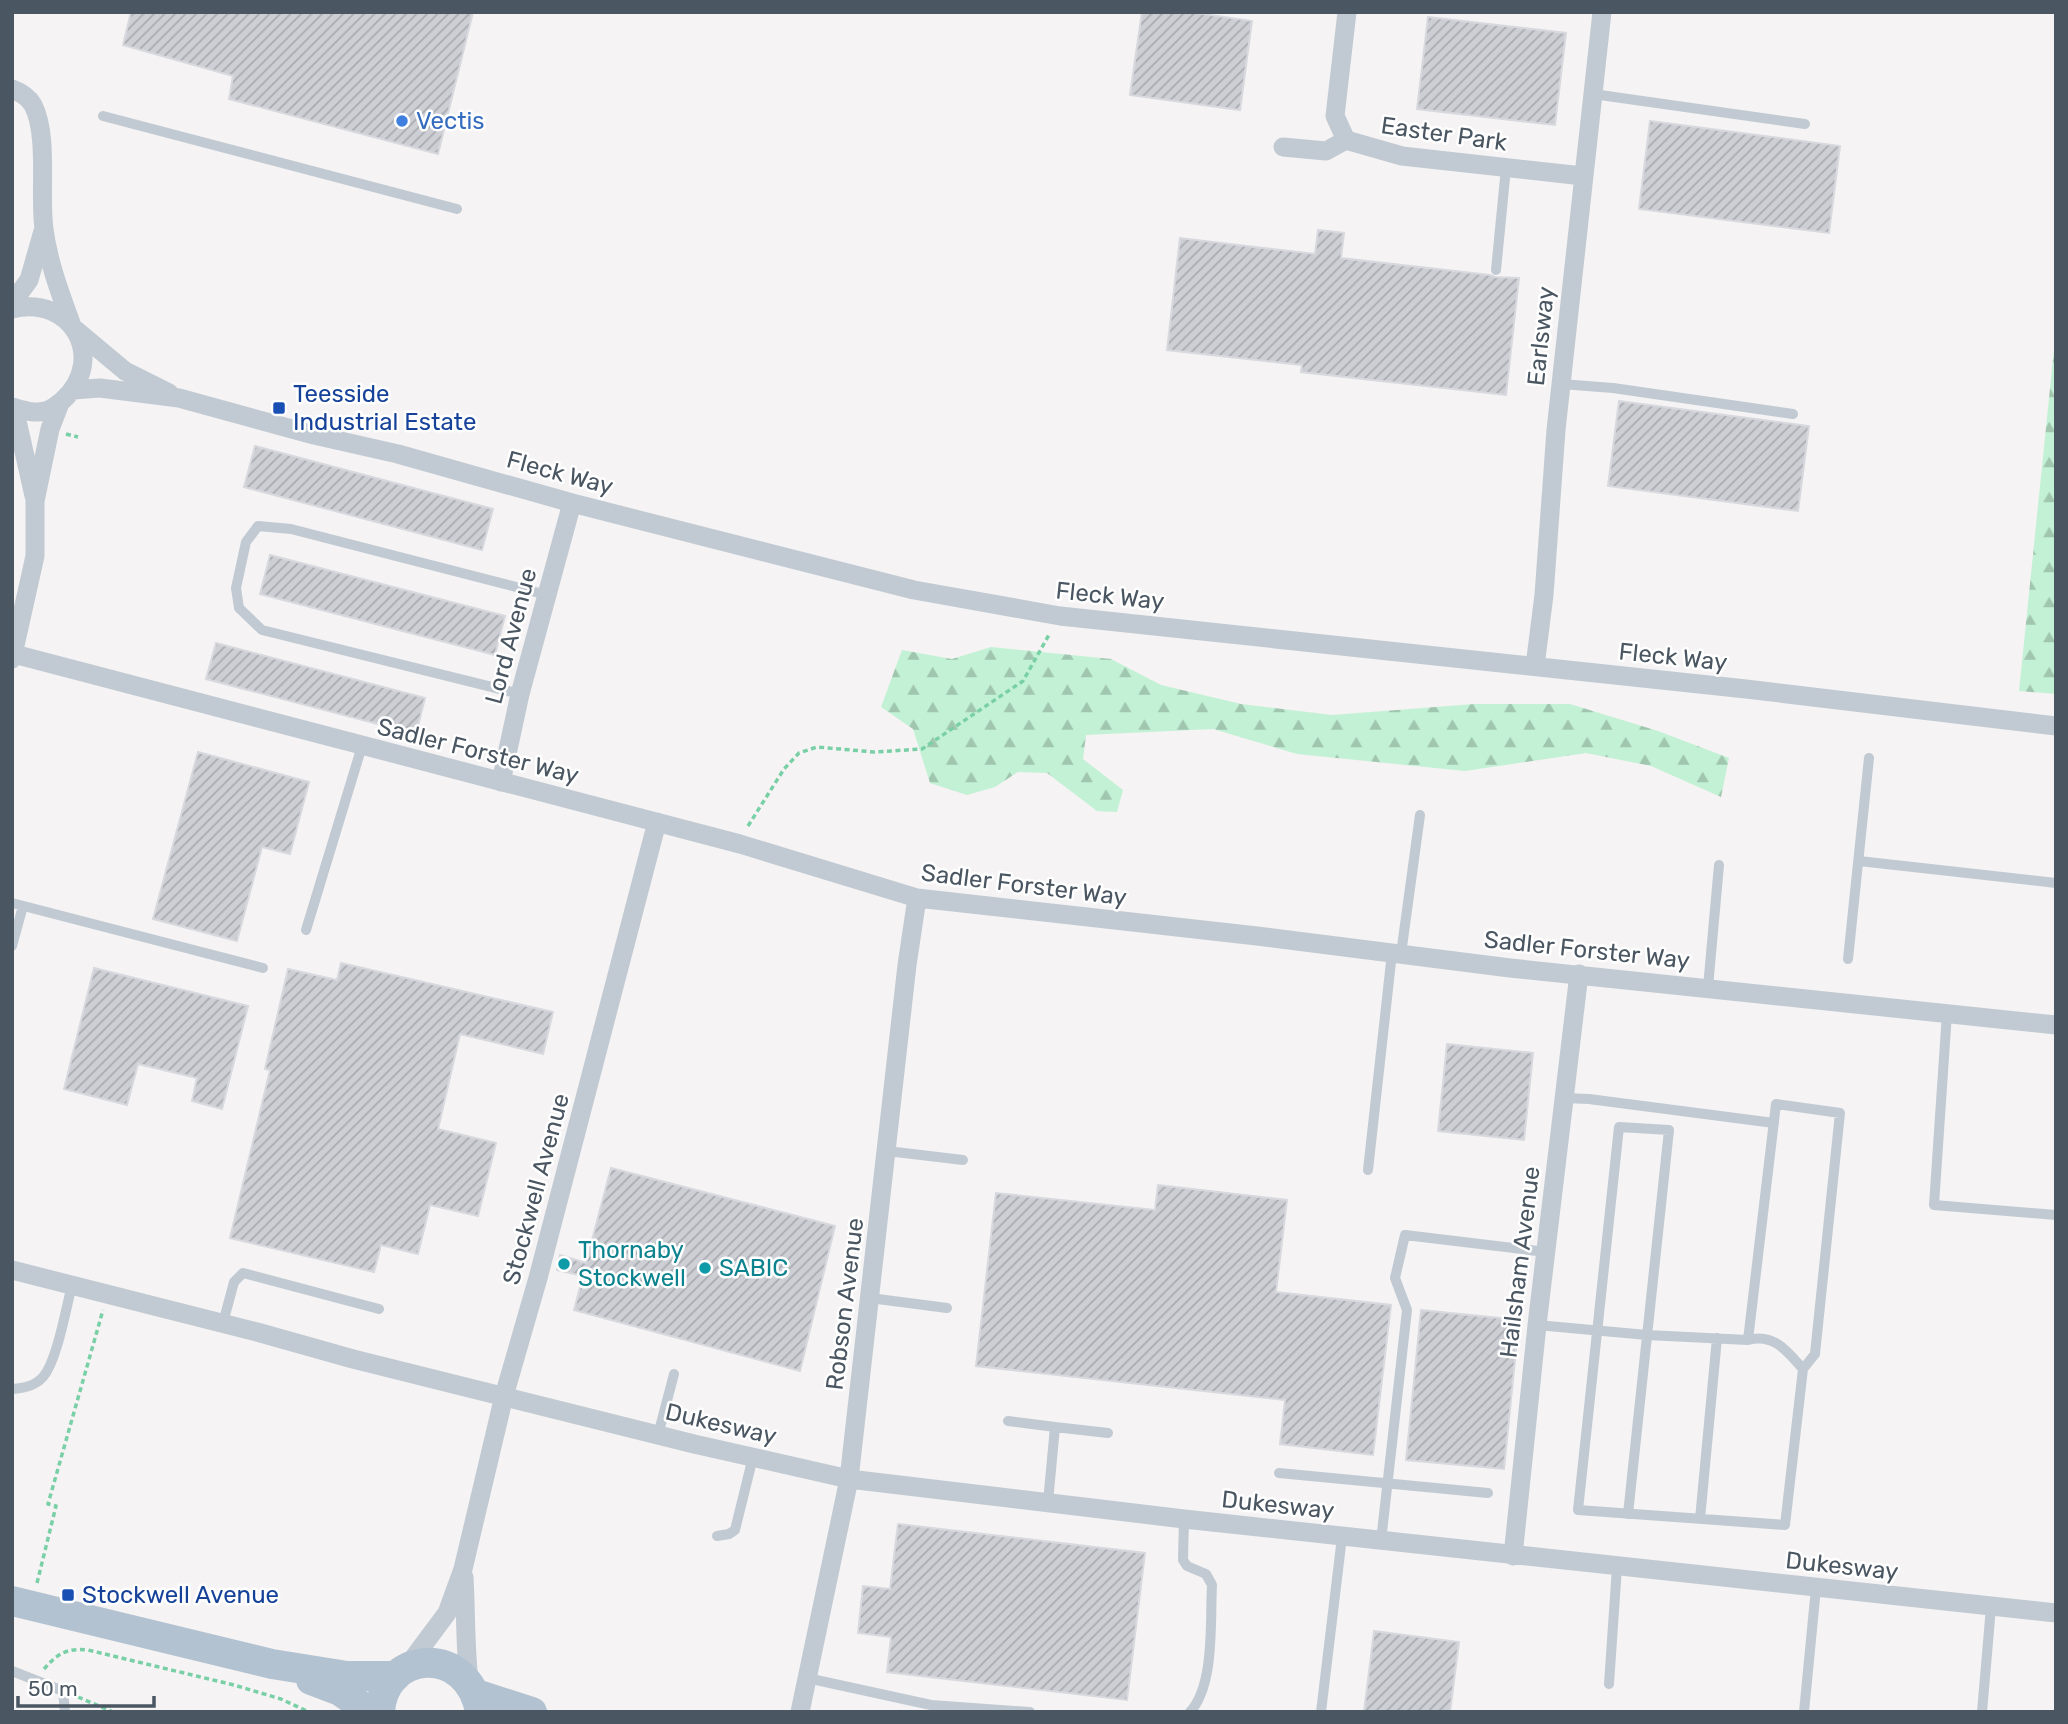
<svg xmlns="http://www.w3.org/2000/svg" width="2068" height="1724" viewBox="0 0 2068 1724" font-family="Rubik,sans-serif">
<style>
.forest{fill:url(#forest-firs)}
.building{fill:url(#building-hatch);stroke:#d7d9de;stroke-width:2}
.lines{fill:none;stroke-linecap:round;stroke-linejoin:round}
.path{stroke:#7ad0a6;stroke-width:3.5;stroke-dasharray:5 3.5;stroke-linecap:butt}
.service{stroke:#c1cad2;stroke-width:10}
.minor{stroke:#c1cad2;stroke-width:19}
.primary{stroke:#b3c2d1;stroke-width:30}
.shop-dot{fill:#3f7fe0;stroke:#fff;stroke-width:2.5}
.transit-dot{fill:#1a4fb4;stroke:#fff;stroke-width:2.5}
.culture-dot{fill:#0f9aa8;stroke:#fff;stroke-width:2.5}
.labels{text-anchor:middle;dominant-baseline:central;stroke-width:5;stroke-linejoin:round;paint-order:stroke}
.shop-label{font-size:24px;fill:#366cbe;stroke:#fff;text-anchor:start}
.street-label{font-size:24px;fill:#4a5661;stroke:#fff}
.transit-label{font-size:24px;fill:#164399;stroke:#fff;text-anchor:start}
.culture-label{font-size:24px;fill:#0d838f;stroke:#fff;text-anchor:start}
</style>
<defs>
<pattern id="forest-firs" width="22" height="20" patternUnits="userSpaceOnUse" patternTransform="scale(1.75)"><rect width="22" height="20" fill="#c3f1d5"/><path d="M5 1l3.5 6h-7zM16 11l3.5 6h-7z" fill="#a0c6b0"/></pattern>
<pattern id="building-hatch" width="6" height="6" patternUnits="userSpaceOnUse" patternTransform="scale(1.75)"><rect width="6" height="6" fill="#cdcfd5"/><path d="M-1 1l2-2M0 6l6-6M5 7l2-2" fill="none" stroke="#a8abb0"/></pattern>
</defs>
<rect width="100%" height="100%" fill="#f5f3f3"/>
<path class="forest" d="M2056,330V694L2019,691Z
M991,647L1111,659L1161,685L1241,704L1332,715L1474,704H1570L1658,731L1729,758L1721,797L1651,766L1586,753L1465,771L1297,754L1213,729L1086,735L1083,759L1123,790L1117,812L1097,811L1047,773L1018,772L995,787L967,795L930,783L913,729L881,707L902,650L952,659Z"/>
<path class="building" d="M131,12H473L438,154L229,99L233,76L123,45Z
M1142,12H1190L1252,21L1240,110L1130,95Z
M1428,17L1566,33L1555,125L1417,109Z
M1650,121L1840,146L1829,233L1639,209Z
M1318,230L1344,233L1341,258L1490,275L1495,277L1519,278L1506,395L1301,372L1302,365L1167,350L1180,238L1315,254Z
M1619,401L1809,426L1798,511L1608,486Z
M255,446L493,509L482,550L244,487Z
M270,555L505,616L495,655L260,594Z
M216,643L425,698L416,734L206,679Z
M198,752L309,782L290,854L262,847L237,941L153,919Z
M341,963L553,1012L543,1054L460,1034L438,1129L496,1143L478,1216L430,1205L418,1254L381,1245L374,1272L230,1238L270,1070L265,1069L288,969L337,980Z
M94,968L248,1006L222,1109L192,1101L197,1078L138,1064L127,1105L64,1089Z
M1447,1044L1533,1053L1524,1140L1438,1131Z
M611,1168L835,1226L800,1371L574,1310L583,1276L557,1270L560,1255L586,1263Z
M1158,1185L1287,1200L1276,1292L1391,1305L1373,1455L1280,1444L1285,1400L976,1366L996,1193L1155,1210Z
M1421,1310L1519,1320L1504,1469L1406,1460Z
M898,1524L1145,1553L1127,1700L887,1672L891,1637L858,1633L863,1586L890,1589Z
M1374,1631L1459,1642L1450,1712H1364Z"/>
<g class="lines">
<path class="path" d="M66,434L78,437
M748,826L784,769L799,753L817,747L874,752L922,749L1023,681L1050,633
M37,1583L56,1506L48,1504L103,1310
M44,1669C58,1653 67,1648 88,1650L234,1685L281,1699L309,1712
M78,1697L113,1712"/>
<path class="service" d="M1593,94L1805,124
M103,116L457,209
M1496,270L1506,168
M1561,384L1613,388L1793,414
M520,694L262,630L239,608L236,588L246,542L258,526L291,529L547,595
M1859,861L2056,883
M12,903L263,968
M306,930L362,746
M12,946L23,906
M1401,954L1420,815
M1848,959L1869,758
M1708,987L1719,865
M1947,1013L1934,1205L2056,1215
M1564,1098L1589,1099L1774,1123
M887,1151L963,1160
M1368,1170L1392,953
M870,1298L947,1308
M223,1323L234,1282L243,1273L379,1309
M1537,1325L1647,1335L1748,1340C1774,1333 1787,1351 1803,1369
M12,1389C24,1388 35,1386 43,1377C57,1361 66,1308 72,1285
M1008,1421L1055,1427
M658,1435L674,1374
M1279,1473L1488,1493
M1048,1502L1055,1427L1108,1433
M1628,1514L1669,1130L1619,1127L1578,1510C1647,1515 1716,1520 1785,1525L1803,1369L1815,1354L1840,1113L1776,1104L1748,1340
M1184,1519L1183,1560L1187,1566L1206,1574L1212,1585C1210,1621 1215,1685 1190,1712
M1700,1519L1717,1338
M717,1536L729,1534L735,1530L753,1457
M1381,1541L1407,1310L1395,1278L1405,1235L1546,1252
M12,1671L63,1691L65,1712
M807,1678L931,1705L1030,1712
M1609,1684L1617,1567
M1321,1712L1342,1537
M1804,1712L1816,1588
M1982,1712L1991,1607"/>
<path class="minor" d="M1347,12L1335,116L1346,140L1402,156L1583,176
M12,89C20,92 29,98 33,105C49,136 39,194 44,229C48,261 60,293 71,323
M1283,147L1326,151L1346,140
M12,303L29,280L43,231
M12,309C71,294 108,358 63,400C58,404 51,410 45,411C34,414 23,410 12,407
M76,330L125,371L169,393
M73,390L100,388L179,398L314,435L398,454L572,503L914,590L1060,616L1746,689L2056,726
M12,412L18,425L34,496
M14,654L740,844L917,898L1257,936L1510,968L2056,1025
M12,659L35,556V501L50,429L60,403
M1535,666L1544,595L1556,430L1602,12
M501,782L520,694L572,503
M12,1270L257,1332L353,1359L694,1444L849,1479L1184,1519L2056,1613
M1513,1556L1537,1325L1579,974
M464,1577C466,1612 465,1646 469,1681
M406,1668L447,1613L463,1569L504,1396L538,1278L657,822
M800,1712L849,1479L907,965L917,898"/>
<path class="primary" d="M12,1601L272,1664L347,1676H396
M311,1680L340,1691L370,1712
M476,1694L532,1712
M380,1712C383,1650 468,1643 480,1712"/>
</g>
<circle class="shop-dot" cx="402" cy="121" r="7"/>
<g class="transit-dot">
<rect x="272" y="401" width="14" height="14" rx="3.5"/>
<rect x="61" y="1588" width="14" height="14" rx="3.5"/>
</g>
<g class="culture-dot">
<circle cx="564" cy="1264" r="7"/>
<circle cx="705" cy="1268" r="7"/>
</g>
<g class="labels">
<g class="shop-label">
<text x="416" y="121">Vectis</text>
</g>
<g class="street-label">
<text transform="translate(1444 134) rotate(8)">Easter Park</text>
<text transform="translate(1541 336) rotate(-84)">Earlsway</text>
<text transform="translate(560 473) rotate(15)">Fleck Way</text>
<text transform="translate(1110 596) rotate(6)">Fleck Way</text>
<text transform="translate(511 636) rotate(-75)">Lord Avenue</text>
<text transform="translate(1673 657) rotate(6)">Fleck Way</text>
<text transform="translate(478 751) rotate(14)">Sadler Forster Way</text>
<text transform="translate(1024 885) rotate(7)">Sadler Forster Way</text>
<text transform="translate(1587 950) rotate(6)">Sadler Forster Way</text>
<text transform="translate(536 1189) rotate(-75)">Stockwell Avenue</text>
<text transform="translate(1520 1262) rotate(-83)">Hailsham Avenue</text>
<text transform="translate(845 1304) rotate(-83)">Robson Avenue</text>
<text transform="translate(721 1424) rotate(13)">Dukesway</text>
<text transform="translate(1278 1505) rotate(6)">Dukesway</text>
<text transform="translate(1842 1566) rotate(6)">Dukesway</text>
</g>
<g class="transit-label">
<text x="293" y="394">Teesside<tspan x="293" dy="28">Industrial Estate</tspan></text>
<text x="82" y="1595">Stockwell Avenue</text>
</g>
<g class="culture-label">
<text x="578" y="1250">Thornaby<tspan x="578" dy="28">Stockwell</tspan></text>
<text x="719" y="1268">SABIC</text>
</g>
</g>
<rect width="2068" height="1724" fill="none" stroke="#4a5661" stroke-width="28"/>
<path d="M18 1696v10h136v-10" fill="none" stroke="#4a5661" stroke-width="3.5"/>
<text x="28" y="1696" font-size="21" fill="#4a5661" stroke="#ffffff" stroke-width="5" paint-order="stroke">50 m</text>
</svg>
